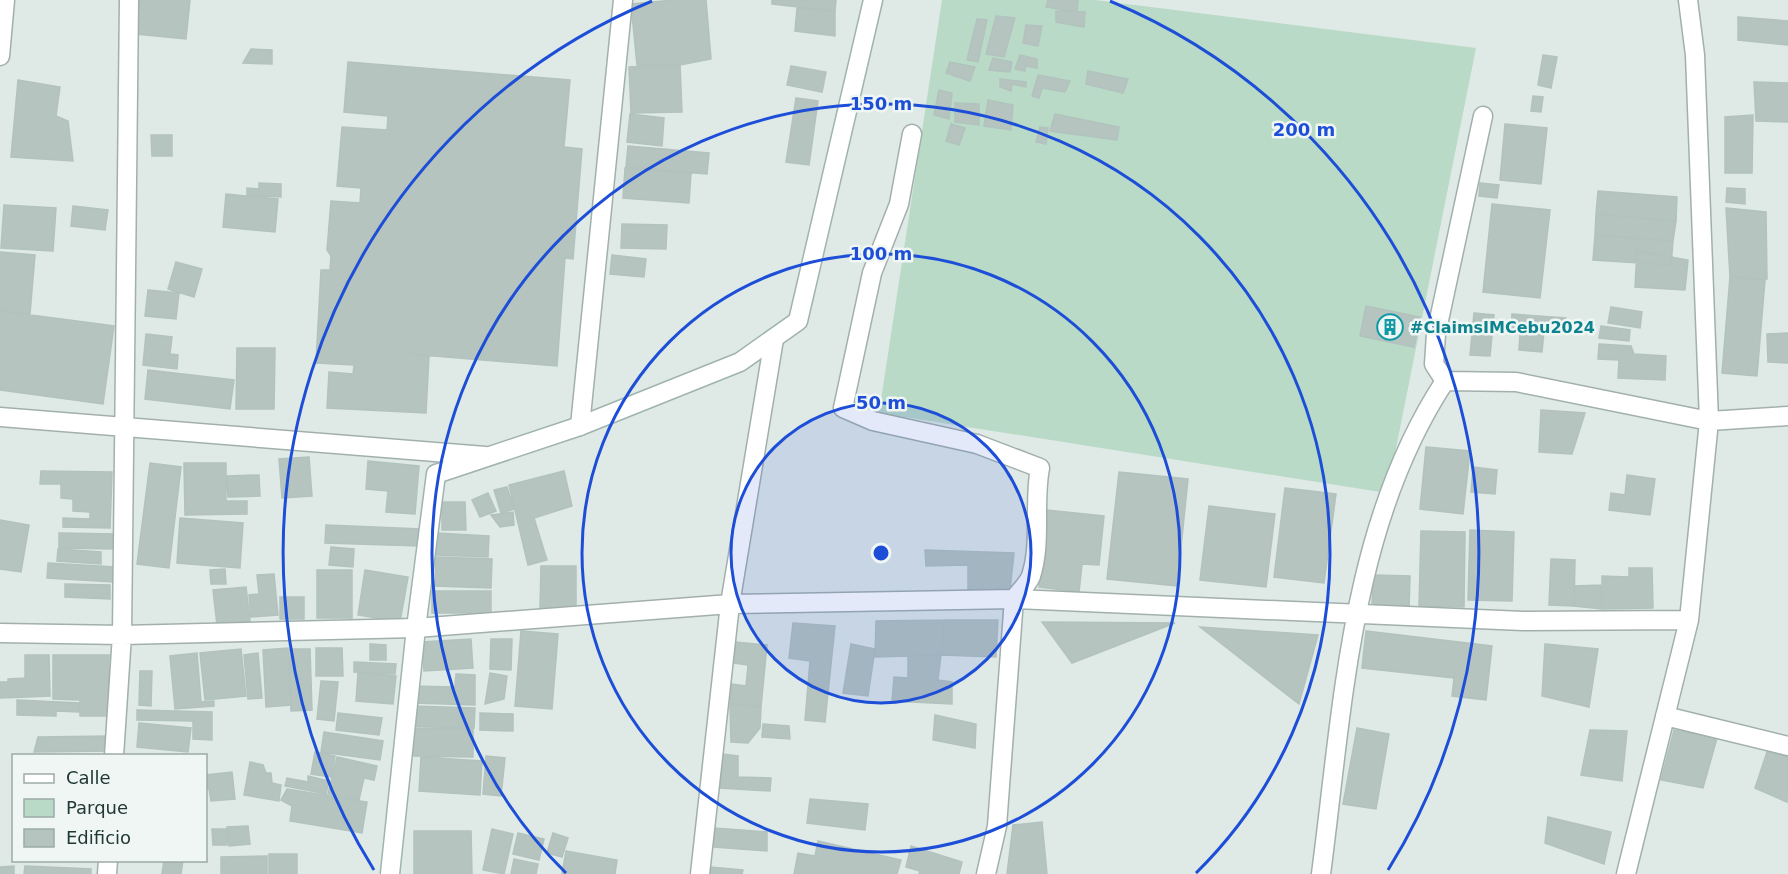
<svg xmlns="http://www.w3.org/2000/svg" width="1788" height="874" viewBox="0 0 1788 874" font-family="'DejaVu Sans',sans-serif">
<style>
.green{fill:#b9dac6}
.building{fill:#b5c4bf;stroke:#b2c2be;stroke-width:1.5}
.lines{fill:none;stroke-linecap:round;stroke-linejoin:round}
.street-casing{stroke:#a2b0ad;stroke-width:21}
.secondary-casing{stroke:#9fb4af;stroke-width:21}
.street{stroke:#fff;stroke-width:18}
.secondary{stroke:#fff;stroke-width:18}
.ring{fill:none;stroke:#1d4ed8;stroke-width:3}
.labels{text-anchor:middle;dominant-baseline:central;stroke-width:5;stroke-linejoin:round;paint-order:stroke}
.culture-label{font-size:16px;font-weight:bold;fill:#0d838f;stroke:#eff6f4;text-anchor:start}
.centre{fill:#1d4ed8;stroke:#eff6f4;stroke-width:3}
.ring-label{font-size:18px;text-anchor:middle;font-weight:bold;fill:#1d4ed8;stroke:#eff6f4;stroke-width:5;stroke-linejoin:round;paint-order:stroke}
</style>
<rect width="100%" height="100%" fill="#dfe9e6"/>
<path class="green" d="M942,0H1095L1476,48L1387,493L879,413Z"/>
<path class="building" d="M139,0H190L186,39L136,34Z
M674,0H706L711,59L680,65H637L631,4Z
M772,0H836L835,11L772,4Z
M1048,0H1078L1077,12L1046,7Z
M797,8L835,11V36L795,31Z
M1056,11L1085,12L1084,27L1056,22Z
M996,16L1015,18L1004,57L986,54Z
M1738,17L1788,21V45L1738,40Z
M977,19L987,20L978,62L967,60Z
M1026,25L1042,26L1038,46L1023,43Z
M251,49L272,50V64L243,63Z
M1020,55L1037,59V68L1025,66V71L1015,69Z
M1543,55L1557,57L1551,88L1538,85Z
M993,58L1012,62L1010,72L989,70Z
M348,62L570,80L564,147L582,149L573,259L565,258L557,366L410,354L429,356L426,413L327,408L329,372L353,374L354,365L316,363L321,270H330L331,256L327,250L331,201L360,203L361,188L337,186L342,127L387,130L388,116L344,112Z
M950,62L975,67L970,81L946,73Z
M680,65L682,112L631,113L629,67Z
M791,66L826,72L822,92L787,85Z
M1088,71L1128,79L1123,93L1086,84Z
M1038,75L1070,81L1065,92L1042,88L1039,98L1032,96Z
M1000,79L1026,82V87L1012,84L1011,91L1000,87Z
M18,80L60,87L56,116L68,121L73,161L11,157Z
M1754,82L1788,83V122L1756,121Z
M939,90L952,93L949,119L934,115Z
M1533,96L1543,97L1541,112L1531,111Z
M796,98L818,101L809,165L786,162Z
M988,100L1013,105L1011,130L984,126Z
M955,103L979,104V125L955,122Z
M630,114L664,118L662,146L627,142Z
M1055,114L1119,127L1117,140L1050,131Z
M1753,115L1752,173H1725V117Z
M951,124L965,128L959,145L946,141Z
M1505,124L1547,128L1541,184L1500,180Z
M1040,127L1048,128L1046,144L1036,142Z
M151,135H172V156H152Z
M628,146L709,153L707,174L626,167Z
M625,168L691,173L689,203L623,198Z
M259,183L281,184V197L247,195V188L259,189Z
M1480,183L1499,185L1497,198L1479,196Z
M1727,188L1745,189V204L1726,202Z
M1598,191L1677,197L1676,221L1596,214Z
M226,194L278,199L275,232L223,227Z
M1492,204L1550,210L1540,298L1483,292Z
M4,205L56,208L53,251L1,248Z
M73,206L108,210L105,230L71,226Z
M1726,208L1766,212L1767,279L1730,277Z
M1596,214L1676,221L1673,241L1595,235Z
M622,224L667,225L666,249L621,248Z
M1595,235L1673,241L1671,265L1593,260Z
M1637,251L1688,260L1685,290L1635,287Z
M0,252L35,255L30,314L0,311Z
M612,255L646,259L644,277L610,274Z
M176,262L202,269L194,297L168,289Z
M1730,277L1765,280L1757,376L1722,373Z
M148,290L179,293L176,319L145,316Z
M1366,306L1420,317L1414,347L1360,336Z
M1611,307L1642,312L1640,328L1608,323Z
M0,311L114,326L103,404L0,390Z
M1474,313L1494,315L1490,356L1470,355Z
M1512,314L1566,318L1565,332L1544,331L1542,352L1519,350L1520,333L1510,332Z
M1601,326L1630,330L1629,341L1599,338Z
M1788,333V363L1768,362L1767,334Z
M146,334L172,337L170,354L178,355L177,369L143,365Z
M1599,344L1631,346L1634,354L1666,356L1665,380L1618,378L1619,360L1598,359Z
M237,348H275L274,409H236Z
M148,370L234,380L230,409L145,399Z
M1541,410L1585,413L1572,454L1539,452Z
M1426,447L1470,451L1463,514L1420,509Z
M309,457L312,496L282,498L279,459Z
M368,461L419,466L415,514L386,512L388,491L366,489Z
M150,463L181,467L169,568L137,564Z
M184,463H226V501H247V514L185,515Z
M1473,467L1497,470L1495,494L1471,492Z
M41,471L112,472L110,528L63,527V518L90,519V512L73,511V499L61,498V484H40Z
M564,471L572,506L534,518L547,560L528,565L509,485Z
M1119,472L1188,479L1177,586L1107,579Z
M259,475L260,496L228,497L227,476Z
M1627,475L1655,479L1650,515L1609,510L1611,493L1625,495Z
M507,487L514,509L501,513L494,490Z
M1285,488L1336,494L1324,583L1274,577Z
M488,493L496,511L480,517L472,500Z
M442,502H465L466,530H442Z
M1209,506L1275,514L1266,587L1200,580Z
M1046,510L1104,516L1099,565L1082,564L1079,592L1039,587Z
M513,512L514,525L500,527L491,515Z
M180,518L243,523L240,568L177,563Z
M0,520L29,525L21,572L0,569Z
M326,525L421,529L420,546L325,543Z
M1470,530L1514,532L1512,601L1468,600Z
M1421,531L1465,532L1464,607L1419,606Z
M59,533L115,534V549L59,548Z
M436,533L489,536L488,557L435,555Z
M331,547L354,549L353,567L329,565Z
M58,549L101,552V564L57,561Z
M925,550L1014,553L1010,590H968V565L926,566Z
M436,557L492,559L491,588L435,586Z
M1551,559L1575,560L1574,606L1549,605Z
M48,563L115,567L114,582L47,578Z
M541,566H576V610H540Z
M1629,568H1652L1653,608L1602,609V576L1629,577Z
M225,569L226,584H211L210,570Z
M317,570H352V618H317Z
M365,570L408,577L400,622L358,615Z
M274,574L278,615L251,617L249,595L259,594L257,575Z
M1373,575L1410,576L1409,609L1372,608Z
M65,584L110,585V599L65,597Z
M1601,585L1602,609L1574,606V586Z
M246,587L250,621L217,625L213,590Z
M432,591H491V613H432Z
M280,597H304V619H280Z
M944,620H998L996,657L941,655Z
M944,620L941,655L875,657L876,621Z
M1042,622L1175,623L1072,663Z
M793,623L835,626L825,722L805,720L810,661L789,658Z
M1200,627L1318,635L1299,704Z
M521,631L558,634L552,709L515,706Z
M1366,631L1492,646L1486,700L1452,696L1454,678L1362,668Z
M471,639L473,668L424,671L422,642Z
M491,639H512L511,670L490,669Z
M735,642L767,645L761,707L730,704L732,684L746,686L748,665L734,663Z
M370,644L386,645V660H370Z
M851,644L875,649L868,696L843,693Z
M1545,644L1598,649L1589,707L1542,696Z
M288,648L291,705L266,707L263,650Z
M316,648H342L343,676H316Z
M241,649L246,696L205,700L200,653Z
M290,649H310L312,710L291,711Z
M197,653L201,702L214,701V706L175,709L170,656Z
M258,653L262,698L248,699L244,655Z
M25,655H49L50,696L0,698V682H8V679L25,678Z
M53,655H109L108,716H80V700L53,699Z
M941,655L938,680L952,682V704L892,701L894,677L908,678V656Z
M354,662L396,664L395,674L354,672Z
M140,671H152L151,706L139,705Z
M358,673L396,676L393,704L356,701Z
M490,673L507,676L504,699L485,704Z
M456,674L475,675V705L414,703V686L455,687Z
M321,681L338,682L334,721L317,719Z
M17,700L79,703V712L56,711V716L17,715Z
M730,704L761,707L760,728L748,743L731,742Z
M411,706L475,708L474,728L411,726Z
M137,710L212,712V740L193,739V721L137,720Z
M338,713L382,718L379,735L336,730Z
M480,713L513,714V731L480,730Z
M935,715L976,724L975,748L933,740Z
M139,723L191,728L188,752L137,747Z
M763,724L789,726L790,739L762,737Z
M413,728L473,729V757L412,756Z
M1357,728L1389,734L1376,809L1343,804Z
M1590,730L1627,731L1622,781L1581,775Z
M1674,730L1717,738L1703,788L1661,780Z
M324,732L383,741L380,760L321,752Z
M110,736V751L34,752L38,737Z
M315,752L335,756L331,777L311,774Z
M1767,752L1788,757L1787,802L1755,788Z
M722,754L738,756V777L771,778L770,791L720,788Z
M486,756L505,758L501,796L483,794Z
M337,757L377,766L374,780L364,778L359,800L328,794Z
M421,757L482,761L480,795L419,791Z
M250,762L263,765L266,773H271L272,783L281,785L279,801L244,795Z
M232,772L235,799L211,801L209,789H206V775Z
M308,776L329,781L326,794L285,786L287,778L308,782Z
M287,789L367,802L362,833L290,821L292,806L281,800Z
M810,799L868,804L865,830L807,823Z
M1548,817L1611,832L1604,864L1545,843Z
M1042,822L1047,874H1007L1013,825Z
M248,826L250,844L229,846L227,827Z
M714,828L767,832V851L714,847Z
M212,829H227V845H213Z
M492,829L513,834L504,874L483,870Z
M414,831H471L472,874H414Z
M518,833L544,839L539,860L513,854Z
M553,833L568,838L562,857L547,853Z
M818,841L901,860L897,874H794L798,853L815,856Z
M911,846L962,862L959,874H919L920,871L906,867Z
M566,851L617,860L615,874H562Z
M269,854H297V874H269Z
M267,856V874H221V857Z
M514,859L538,864L536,874H511Z
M164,860H183L181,874H162Z
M14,866V874H0V867Z
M25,866L91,869V874H24Z
M709,867L743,870L742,874H708Z"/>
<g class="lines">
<g class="street-casing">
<path id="street" d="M0,56L5,0
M912,134L899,204L872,273L843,408L873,421L977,444L1040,468C1033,503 1042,542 1031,576C1028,584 1019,592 1014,599L997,826L986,874
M1445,381L1434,364L1436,334L1483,116
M0,417L485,456
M580,426L623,0
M0,633L122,635L416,628L730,604L1014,599L1523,621L1689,620
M1665,716L1788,746
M114,756L122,635L129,0
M107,874L108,860
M700,874L730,604L774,339
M1321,874C1343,708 1350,525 1445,381L1516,382L1709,421L1788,416
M1626,874L1689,620L1709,421L1695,55L1688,0"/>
</g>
<g class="secondary-casing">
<path id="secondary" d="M390,874L416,628L436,474L580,426L740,362L798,321L873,0"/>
</g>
<use href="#street" class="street"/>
<use href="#secondary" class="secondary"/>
</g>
<circle cx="881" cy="553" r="150" fill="#1d4ed8" fill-opacity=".12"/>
<g class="ring">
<circle cx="881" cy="553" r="150"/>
<circle cx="881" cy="553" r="299"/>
<path d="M566 873A449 449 0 1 1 1196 873"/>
<path d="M374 870A598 598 0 0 1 652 1M1110 1A598 598 0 0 1 1388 870"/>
</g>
<defs>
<g id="building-ring" transform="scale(1.35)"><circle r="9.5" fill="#eff6f4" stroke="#0f9aa8" stroke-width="1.5"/><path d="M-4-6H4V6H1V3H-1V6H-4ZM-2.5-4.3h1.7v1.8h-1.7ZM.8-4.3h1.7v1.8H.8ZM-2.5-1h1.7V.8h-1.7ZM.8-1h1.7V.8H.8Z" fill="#0f9aa8"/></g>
</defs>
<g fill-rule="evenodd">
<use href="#building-ring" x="1390" y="327"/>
</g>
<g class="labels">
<g class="culture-label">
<text x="1410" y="327">#ClaimsIMCebu2024</text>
</g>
</g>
<circle cx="881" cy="553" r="9" class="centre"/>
<g class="ring-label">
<text x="881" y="110">150 m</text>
<text x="1304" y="136">200 m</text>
<text x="881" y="260">100 m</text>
<text x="881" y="409">50 m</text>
</g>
<rect x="12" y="754" width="195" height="108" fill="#eff6f4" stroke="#9daaa8" stroke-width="1.5"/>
<rect x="24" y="774" width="30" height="9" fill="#ffffff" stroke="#9daaa8" stroke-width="1.5"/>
<text x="66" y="784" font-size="18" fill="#213835">Calle</text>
<rect x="24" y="799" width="30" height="18" fill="#b9dac6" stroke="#9daaa8" stroke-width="1.5"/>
<text x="66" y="814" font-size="18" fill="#213835">Parque</text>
<rect x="24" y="829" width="30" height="18" fill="#b5c4bf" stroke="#9daaa8" stroke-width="1.5"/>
<text x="66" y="844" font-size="18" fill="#213835">Edificio</text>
</svg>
